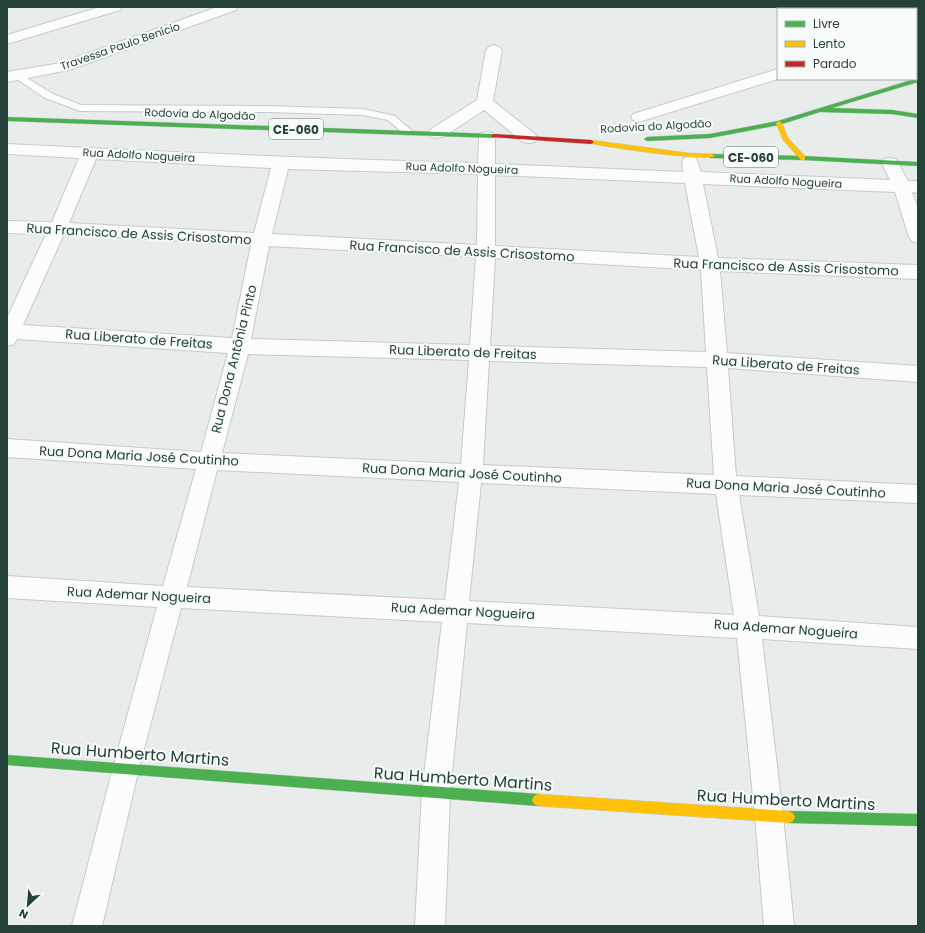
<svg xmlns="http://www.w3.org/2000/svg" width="925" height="933" viewBox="0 0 925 933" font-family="Poppins,sans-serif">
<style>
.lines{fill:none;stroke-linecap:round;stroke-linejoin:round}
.lane-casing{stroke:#c5cac8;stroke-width:2}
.street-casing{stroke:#c5cac8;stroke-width:2}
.fast-casing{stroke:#c3cbc8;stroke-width:1}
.slow-casing{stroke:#c3cbc8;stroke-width:1}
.jam-casing{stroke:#c3cbc8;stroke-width:1}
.lane{fill:#fcfcfc;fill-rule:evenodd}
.street{fill:#fcfcfc;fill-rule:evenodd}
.fast{fill:#4caf50;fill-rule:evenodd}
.slow{fill:#ffc107;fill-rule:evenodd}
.jam{fill:#c62828;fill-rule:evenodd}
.labels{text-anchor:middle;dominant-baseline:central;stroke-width:4;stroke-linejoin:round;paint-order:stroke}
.far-street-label{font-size:11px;fill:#24423a;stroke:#f7fbf9}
.shield{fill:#f7fbf9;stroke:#637a73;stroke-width:1}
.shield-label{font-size:12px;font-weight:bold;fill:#24423a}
.street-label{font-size:13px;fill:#24423a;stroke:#f7fbf9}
.near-street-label{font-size:16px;fill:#24423a;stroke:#f7fbf9}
</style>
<rect width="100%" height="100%" fill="#e8edeb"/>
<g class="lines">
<g class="lane-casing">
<path id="lane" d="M17,72L53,94L81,105L268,106L363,109L395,116L413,132L408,135L404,134L388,120L363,115L268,112L80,111L45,98L14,77L12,75L14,73Z"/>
</g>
<g class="street-casing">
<path id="street" d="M100,7H122L120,10L7,44V35Z
M217,7H238L236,10L69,70L7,82V72L61,63Z
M866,7H882L883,9H867Z
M916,36H918V45H916Z
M494,45L499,47L502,50L493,101L535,134L537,138L535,142L529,143L523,142L484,110L443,137L437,138L431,137L429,133L431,129L477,100L486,50L489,47Z
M778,69V79L645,120L639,122L633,120L631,117L633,114Z
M487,132L493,133L495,137V164L683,172L682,162L684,158L690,157L696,158L701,172L890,180L882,163L884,159L890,158L896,159L908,181H918V193L912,192L918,209V243L912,241L909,237L895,192L703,184L718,258L918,265V279L720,271L727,353L918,366V382L728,368L736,476L918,485V503L739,495L759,616L918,627V649L762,639L783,816L794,926H764L755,816L737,638L467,623L450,793L445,926H415L422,793L442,622L181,608L139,768L102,926H72L113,768L157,607L7,598V576L163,586L196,469L7,457V439L201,452L228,353L17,339L14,344L7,346V318L46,234L7,233V221L52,222L79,158L7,154V144C164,152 321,159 478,163L479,137L481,133ZM96,159L271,168L254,233L69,223ZM288,169L478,174L477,245L272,234ZM495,175L685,183L699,257L495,246ZM64,234L251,245L232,338L23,325ZM269,246L476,257L470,345L251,339ZM495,258L701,270L706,352L490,346ZM248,354L469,360L461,464L222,453ZM489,361L707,367L714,475L483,465ZM217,470L459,482L445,600L187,587ZM481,483L716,494L734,615L469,601Z"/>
</g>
<g class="fast-casing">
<path id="fast" d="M918,78V82L832,108L892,110L918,114V118L892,114L820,112L779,125L710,138L647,141L644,139L647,137L710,134L778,121Z
M7,117L494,134L497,136L494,138L7,121Z
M710,154L803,156L918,162V166L803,160L712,158H710Z
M7,755L538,794L542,796L544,800L542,804L538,806L7,765Z
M789,811L918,814V826L789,823L785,821L783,817L785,813Z"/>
</g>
<g class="slow-casing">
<path id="slow" d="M779,121L782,123L788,138L805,156V160H801L783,140L776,123Z
M591,140L688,153L712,154L715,156C708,162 604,147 589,143V141Z
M538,794L789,811L793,813L795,817L793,821L789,823L538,806L534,804L532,800L534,796Z"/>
</g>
<g class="jam-casing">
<path id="jam" d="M494,134L591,140L594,142L591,144L492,137L491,136Z"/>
</g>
<use href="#lane" class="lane"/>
<use href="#street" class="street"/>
<use href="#fast" class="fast"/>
<use href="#slow" class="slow"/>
<use href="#jam" class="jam"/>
</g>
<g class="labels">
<g class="far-street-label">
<text transform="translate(120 46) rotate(-19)">Travessa Paulo Benício</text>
<text transform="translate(200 114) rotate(2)">Rodovia do Algodão</text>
<text transform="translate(656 126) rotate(-3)">Rodovia do Algodão</text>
<text transform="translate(139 155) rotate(3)">Rua Adolfo Nogueira</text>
<text transform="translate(462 168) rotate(2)">Rua Adolfo Nogueira</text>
<text transform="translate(786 181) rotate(3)">Rua Adolfo Nogueira</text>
</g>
<g class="shield">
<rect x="269" y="119" width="54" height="20" rx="3"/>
<rect x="724" y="147" width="54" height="20" rx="3"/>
</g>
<g class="shield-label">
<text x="296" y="129">CE-060</text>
<text x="751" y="157">CE-060</text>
</g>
<g class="street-label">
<text transform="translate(139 234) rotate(3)">Rua Francisco de Assis Crisostomo</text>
<text transform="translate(462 251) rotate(3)">Rua Francisco de Assis Crisostomo</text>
<text transform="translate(786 267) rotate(2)">Rua Francisco de Assis Crisostomo</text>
<text transform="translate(139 339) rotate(4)">Rua Liberato de Freitas</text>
<text transform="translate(463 352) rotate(2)">Rua Liberato de Freitas</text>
<text transform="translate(234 359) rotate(-76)">Rua Dona Antônia Pinto</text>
<text transform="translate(786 365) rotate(4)">Rua Liberato de Freitas</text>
<text transform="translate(139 456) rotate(3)">Rua Dona Maria José Coutinho</text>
<text transform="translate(462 473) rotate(3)">Rua Dona Maria José Coutinho</text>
<text transform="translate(786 488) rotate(3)">Rua Dona Maria José Coutinho</text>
<text transform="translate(139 595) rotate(3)">Rua Ademar Nogueira</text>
<text transform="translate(463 611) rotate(3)">Rua Ademar Nogueira</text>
<text transform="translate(786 629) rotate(4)">Rua Ademar Nogueira</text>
</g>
<g class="near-street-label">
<text transform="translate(140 754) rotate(4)">Rua Humberto Martins</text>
<text transform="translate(463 779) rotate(4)">Rua Humberto Martins</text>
<text transform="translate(786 800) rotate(3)">Rua Humberto Martins</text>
</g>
</g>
<rect width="925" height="933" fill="none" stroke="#24423a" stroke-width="16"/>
<rect x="777" y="8" width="140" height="72" fill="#f7fbf9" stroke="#a3b1ad"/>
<rect x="785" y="21" width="20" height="6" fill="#4caf50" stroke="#a3b1ad"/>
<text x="813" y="28" font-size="12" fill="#24423a">Livre</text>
<rect x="785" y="41" width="20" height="6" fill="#ffc107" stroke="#a3b1ad"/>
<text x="813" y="48" font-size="12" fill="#24423a">Lento</text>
<rect x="785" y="61" width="20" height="6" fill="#c62828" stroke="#a3b1ad"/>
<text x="813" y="68" font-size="12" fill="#24423a">Parado</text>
<g transform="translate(28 905) rotate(206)" stroke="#f7fbf9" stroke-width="3" paint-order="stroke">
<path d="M0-3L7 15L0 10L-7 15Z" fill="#24423a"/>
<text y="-6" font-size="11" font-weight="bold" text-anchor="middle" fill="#24423a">N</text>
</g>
</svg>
